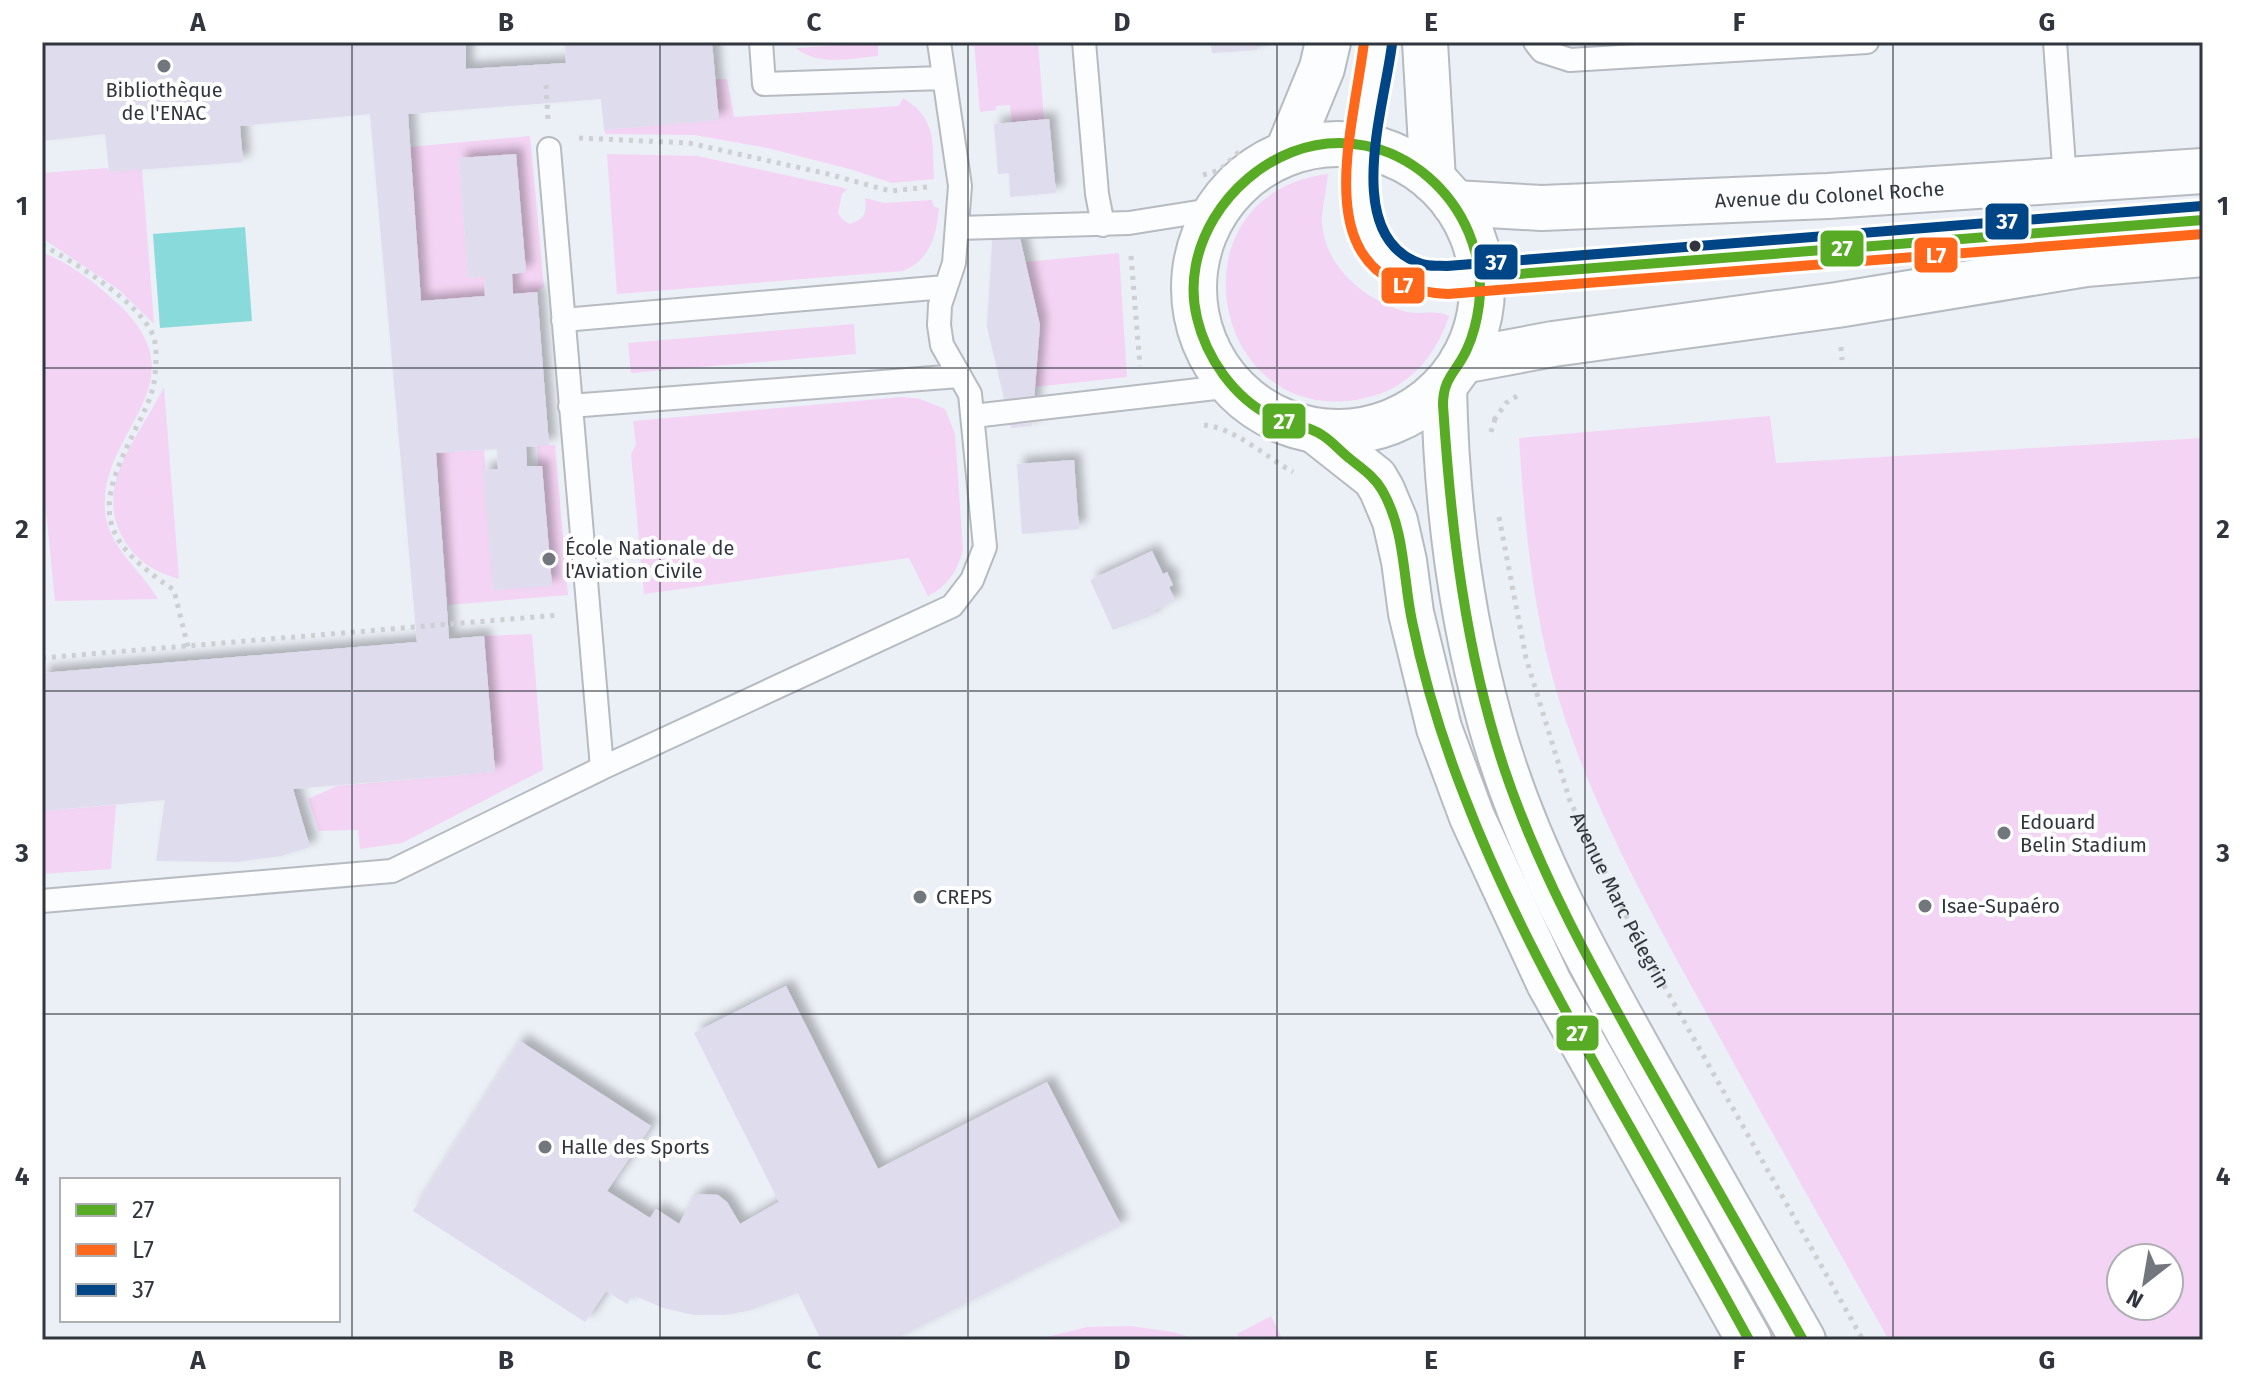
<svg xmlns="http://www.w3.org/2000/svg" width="2245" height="1382" viewBox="0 0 2245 1382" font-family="'Fira Sans',sans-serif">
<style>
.green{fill:#f4d4f4;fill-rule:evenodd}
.water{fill:#88dadb}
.building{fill:#dedced;filter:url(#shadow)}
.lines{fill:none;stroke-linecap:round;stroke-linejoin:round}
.service-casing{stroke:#b6bac1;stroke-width:26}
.minor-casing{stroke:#b6bac1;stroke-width:48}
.tertiary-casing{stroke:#b6bac1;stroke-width:48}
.path{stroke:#cdcfd2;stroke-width:5;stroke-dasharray:4 6;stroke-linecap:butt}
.service{stroke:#fcfdfe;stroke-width:22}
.minor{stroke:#fcfdfe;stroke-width:44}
.tertiary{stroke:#fcfdfe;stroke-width:44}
.bus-1-casing{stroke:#fff;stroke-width:16}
.bus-2-casing{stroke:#fff;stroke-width:16}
.bus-3-casing{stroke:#fff;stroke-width:16}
.bus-1{stroke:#58ac25;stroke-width:10}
.bus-2{stroke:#ff671b;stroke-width:10}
.bus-3{stroke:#004687;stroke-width:10}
.grid{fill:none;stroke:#31363e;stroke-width:2;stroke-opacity:0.55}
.poi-dot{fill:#72777e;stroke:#fff;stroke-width:3}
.bus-dot{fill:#31363e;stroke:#fff;stroke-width:3}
.labels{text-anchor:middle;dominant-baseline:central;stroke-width:8;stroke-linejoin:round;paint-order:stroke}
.poi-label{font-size:20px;fill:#31363e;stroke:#fff;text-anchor:start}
.street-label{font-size:20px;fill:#31363e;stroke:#fff}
.line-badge{stroke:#fff;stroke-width:3}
.badge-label{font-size:22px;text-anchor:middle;font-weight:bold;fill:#fff}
.neatline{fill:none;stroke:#31363e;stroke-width:3}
.grid-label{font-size:26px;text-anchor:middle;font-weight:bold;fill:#31363e}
</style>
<defs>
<filter id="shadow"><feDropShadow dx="7" dy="-7" stdDeviation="4" flood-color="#0004"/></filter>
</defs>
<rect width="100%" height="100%" fill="#ebeff6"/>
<path class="green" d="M974,42H1038L1044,120L1012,122L1010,105L996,106V110L980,112Z
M878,43V56C851,58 819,67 796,48Z
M715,79H727L734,117L899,106L903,98C938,119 932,144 934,179L892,183L853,170L768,148L694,135L606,134L604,130L718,120Z
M530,136L544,287L537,292L513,294L512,274L526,272L516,155L459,158L468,278L484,276L485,296L421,301L410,147Z
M607,154L697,156L840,187L847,189L842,194L838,213L843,220L850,224C865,219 867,213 865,198L884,203L932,200L934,207L939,208C936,236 931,259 903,271L617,294Z
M108,168L109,172L142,169L154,324L118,289L42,238V173Z
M1328,174C1327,188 1323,202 1322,217C1321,264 1364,301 1407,312C1420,315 1437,309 1449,316C1437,353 1412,385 1373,396C1212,441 1163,194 1328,174Z
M42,252C71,264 96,283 118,304C204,384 98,430 105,511C108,547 141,570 158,599L55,601L42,471Z
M1119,253L1127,377L1035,387L1025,262Z
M854,324L856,354L631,373L628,343Z
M164,387L179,579C158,573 141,564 128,546C88,490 139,438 164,387Z
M902,397L920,399L945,409L955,434L963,550C958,570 947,587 928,596L909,558L644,594L631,454L636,444L633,421Z
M1770,416L1776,463L2203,438V1340H1889C1826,1229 1764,1119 1703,1007C1644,900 1583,791 1551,672C1531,595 1524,516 1519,438ZM2121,1258H2169V1306H2121Z
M537,445H555L568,595L448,605L436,453L484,450L494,590L552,585L542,467L538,466Z
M532,634L543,770L402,843L360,849L358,830L319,831L308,799L337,786L495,772L484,636Z
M116,805L111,869L42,874V811Z
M1271,1316L1283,1340H1240L1237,1334Z
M1130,1326L1173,1332L1199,1340H1034L1087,1327Z"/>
<path class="water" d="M245,227L252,321L160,328L153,234Z"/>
<path class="building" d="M42,42H466V69L566,63L565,42H712L719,120L604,130L601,99L408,114L421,301L485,296L484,276L468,278L459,158L516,154L526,272L512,274L513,294L537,292L549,445L526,447L527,466H542L552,586L493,590L483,470L498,469L497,449L436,453L449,639L484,636L495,772L293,789L310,847L281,856L235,862L156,861L165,800L42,811V673L417,642L370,114L240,126L243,162L109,172L105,134L42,141Z
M1211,42H1257V50L1212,53Z
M1049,119L1056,193L1010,197L1009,173L998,174L994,124Z
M1017,225L1040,325L1032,426L1011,428L987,327L993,227Z
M1074,460L1079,529L1022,534L1017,464Z
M1152,551L1163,574L1167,572L1173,585L1169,587L1175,600L1153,611L1155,614L1113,630L1090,580Z
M786,986L878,1169L1047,1082L1121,1225L893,1340H821L798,1293L747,1311L725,1315H694L663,1308L633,1295L627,1304L606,1291L585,1322L413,1211L520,1041L651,1126L607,1191L650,1218L656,1209L679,1224L692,1200L699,1194L718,1195L727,1202L740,1224L779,1202L694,1033Z"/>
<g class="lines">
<g class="service-casing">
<path id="service" d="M761,42L764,84L942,78
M1084,42L1097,194L1103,225
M1378,42C1374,114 1319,245 1416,277C1425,280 1437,279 1447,280L2203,220
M1535,42L1542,51L1570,60L1867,42
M2055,42L2065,180
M549,149L602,768
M958,228L1129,223L1217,209
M563,320L945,287
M570,406L959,376
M973,416L1233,386
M42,901L392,871L602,768L952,606L972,580L985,547L970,394L942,345L939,325L940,305L954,263L960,186L939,42"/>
</g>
<g class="minor-casing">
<path id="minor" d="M1425,42L1433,180
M1287,153L1322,68L1328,42"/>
</g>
<g class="tertiary-casing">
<g id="tertiary">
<circle cx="1338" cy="288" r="144"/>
<path id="s2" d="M1454,203L1542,208L1828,196L2203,171"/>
<path d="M1462,361L1553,344L1837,305L2086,264L2203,254"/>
<path d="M1444,386C1446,498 1460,613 1490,721C1524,846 1588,960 1651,1072C1702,1161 1752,1251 1803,1340"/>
<path d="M1318,433L1375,478L1382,490L1395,521L1404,561L1411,613L1439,728L1472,817L1549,983L1749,1340"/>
</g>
</g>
<g class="path">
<path d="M546,85L548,120"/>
<path d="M579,138L689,143L828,174L890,191L928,187"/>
<path d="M1203,175L1220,170L1243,148"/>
<path d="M42,245C73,261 143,304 154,338C157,349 156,364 155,375C153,395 146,408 137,426C96,508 94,536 174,590L188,647"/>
<path d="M1131,256L1140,366"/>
<path d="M1841,347L1842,360"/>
<path d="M1494,420L1506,403L1517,396"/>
<path d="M1204,425C1235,428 1266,457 1293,472"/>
<path d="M1491,432L1495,419"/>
<path id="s1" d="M1499,517L1526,658L1570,801L1635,934L1863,1340"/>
<path d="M42,658L559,615"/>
</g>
<use href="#service" class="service"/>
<use href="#minor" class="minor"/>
<use href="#tertiary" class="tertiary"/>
<g class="bus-1-casing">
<path id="bus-1" d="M1481,277L2203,220
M1749,1340C1707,1263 1664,1187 1621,1111C1563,1008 1506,905 1464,795C1442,739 1424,680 1412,621C1403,578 1405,529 1382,490C1374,476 1361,468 1349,458C1340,451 1332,441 1322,435C1307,425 1288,424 1271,416C1234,398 1206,357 1197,318C1180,248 1228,177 1292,152C1392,114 1491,204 1479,305C1477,320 1473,336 1467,349C1457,372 1443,377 1443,405C1451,528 1465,650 1504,768C1539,873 1594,971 1648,1067C1699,1158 1751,1249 1803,1340"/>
</g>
<g class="bus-2-casing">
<path id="bus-2" d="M1364,42C1353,136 1301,287 1448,294L2203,234"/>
</g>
<g class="bus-3-casing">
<path id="bus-3" d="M1392,44C1385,105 1340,238 1422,264C1430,267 1439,265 1447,266L2202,206"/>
</g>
<use href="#bus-1" class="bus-1"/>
<use href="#bus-2" class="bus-2"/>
<use href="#bus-3" class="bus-3"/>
</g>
<path class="grid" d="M352,42V1340M660,42V1340M968,42V1340M1277,42V1340M1585,42V1340M1893,42V1340M42,368H2203M42,691H2203M42,1014H2203"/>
<g class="poi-dot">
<circle cx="164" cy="66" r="8"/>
<circle cx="549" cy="559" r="8"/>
<circle cx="2004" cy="833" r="8"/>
<circle cx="920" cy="897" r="8"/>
<circle cx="1925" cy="906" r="8"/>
<circle cx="545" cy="1147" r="8"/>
</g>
<circle class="bus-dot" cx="1695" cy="246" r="7"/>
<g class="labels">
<g class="poi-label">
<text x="164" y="90" text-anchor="middle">Bibliothèque<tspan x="164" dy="23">de l'ENAC</tspan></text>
<text x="565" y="548">École Nationale de<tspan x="565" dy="23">l'Aviation Civile</tspan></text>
<text x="2020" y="822">Edouard<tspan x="2020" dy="23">Belin Stadium</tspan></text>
<text x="936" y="897">CREPS</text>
<text x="1941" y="906">Isae-Supaéro</text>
<text x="561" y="1147">Halle des Sports</text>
</g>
<g class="street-label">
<text stroke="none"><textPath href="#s2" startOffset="376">Avenue du Colonel Roche</textPath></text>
<text stroke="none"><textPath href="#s1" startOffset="404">Avenue Marc Pélegrin</textPath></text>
</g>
</g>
<g class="line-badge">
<rect x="1984" y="202" width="46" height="39" rx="8" fill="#004687"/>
<rect x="1819" y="229" width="46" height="39" rx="8" fill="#58ac25"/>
<rect x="1913" y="236" width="46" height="38" rx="8" fill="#ff671b"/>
<rect x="1473" y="243" width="46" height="38" rx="8" fill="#004687"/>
<rect x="1380" y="266" width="46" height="39" rx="8" fill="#ff671b"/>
<rect x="1261" y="402" width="46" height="38" rx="8" fill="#58ac25"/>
<rect x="1555" y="1014" width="45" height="38" rx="8" fill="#58ac25"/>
</g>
<g class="badge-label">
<text x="2007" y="229">37</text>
<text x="1842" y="256">27</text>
<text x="1936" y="263">L7</text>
<text x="1496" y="270">37</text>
<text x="1403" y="293">L7</text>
<text x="1284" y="429">27</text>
<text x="1577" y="1041">27</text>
</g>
<rect width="2245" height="1382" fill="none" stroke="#ffffff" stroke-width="88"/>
<rect x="60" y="1178" width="280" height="144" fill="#ffffff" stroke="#adafb2" stroke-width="2"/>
<rect x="76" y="1204" width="40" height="12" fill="#58ac25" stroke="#adafb2" stroke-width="2"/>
<text x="132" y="1218" font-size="24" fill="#31363e">27</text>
<rect x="76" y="1244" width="40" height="12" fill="#ff671b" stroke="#adafb2" stroke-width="2"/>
<text x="132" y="1258" font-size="24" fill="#31363e">L7</text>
<rect x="76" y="1284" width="40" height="12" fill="#004687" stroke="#adafb2" stroke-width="2"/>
<text x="132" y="1298" font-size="24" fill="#31363e">37</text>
<g transform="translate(2145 1282) rotate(211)"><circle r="38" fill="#ffffff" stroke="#adafb2" stroke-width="2"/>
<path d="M0-6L14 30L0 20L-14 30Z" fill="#72777e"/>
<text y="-12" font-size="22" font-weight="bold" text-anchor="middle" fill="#31363e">N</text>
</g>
<rect x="44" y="44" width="2157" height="1294" class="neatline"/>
<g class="grid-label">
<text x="198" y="31">A</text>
<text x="506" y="31">B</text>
<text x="814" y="31">C</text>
<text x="1122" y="31">D</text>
<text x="1431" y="31">E</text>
<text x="1739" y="31">F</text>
<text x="2047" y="31">G</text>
<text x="22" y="215">1</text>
<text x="2223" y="215">1</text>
<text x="22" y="538">2</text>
<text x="2223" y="538">2</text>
<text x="22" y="862">3</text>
<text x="2223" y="862">3</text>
<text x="22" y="1185">4</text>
<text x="2223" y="1185">4</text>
<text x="198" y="1369">A</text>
<text x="506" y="1369">B</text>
<text x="814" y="1369">C</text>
<text x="1122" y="1369">D</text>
<text x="1431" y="1369">E</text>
<text x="1739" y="1369">F</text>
<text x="2047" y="1369">G</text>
</g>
</svg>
